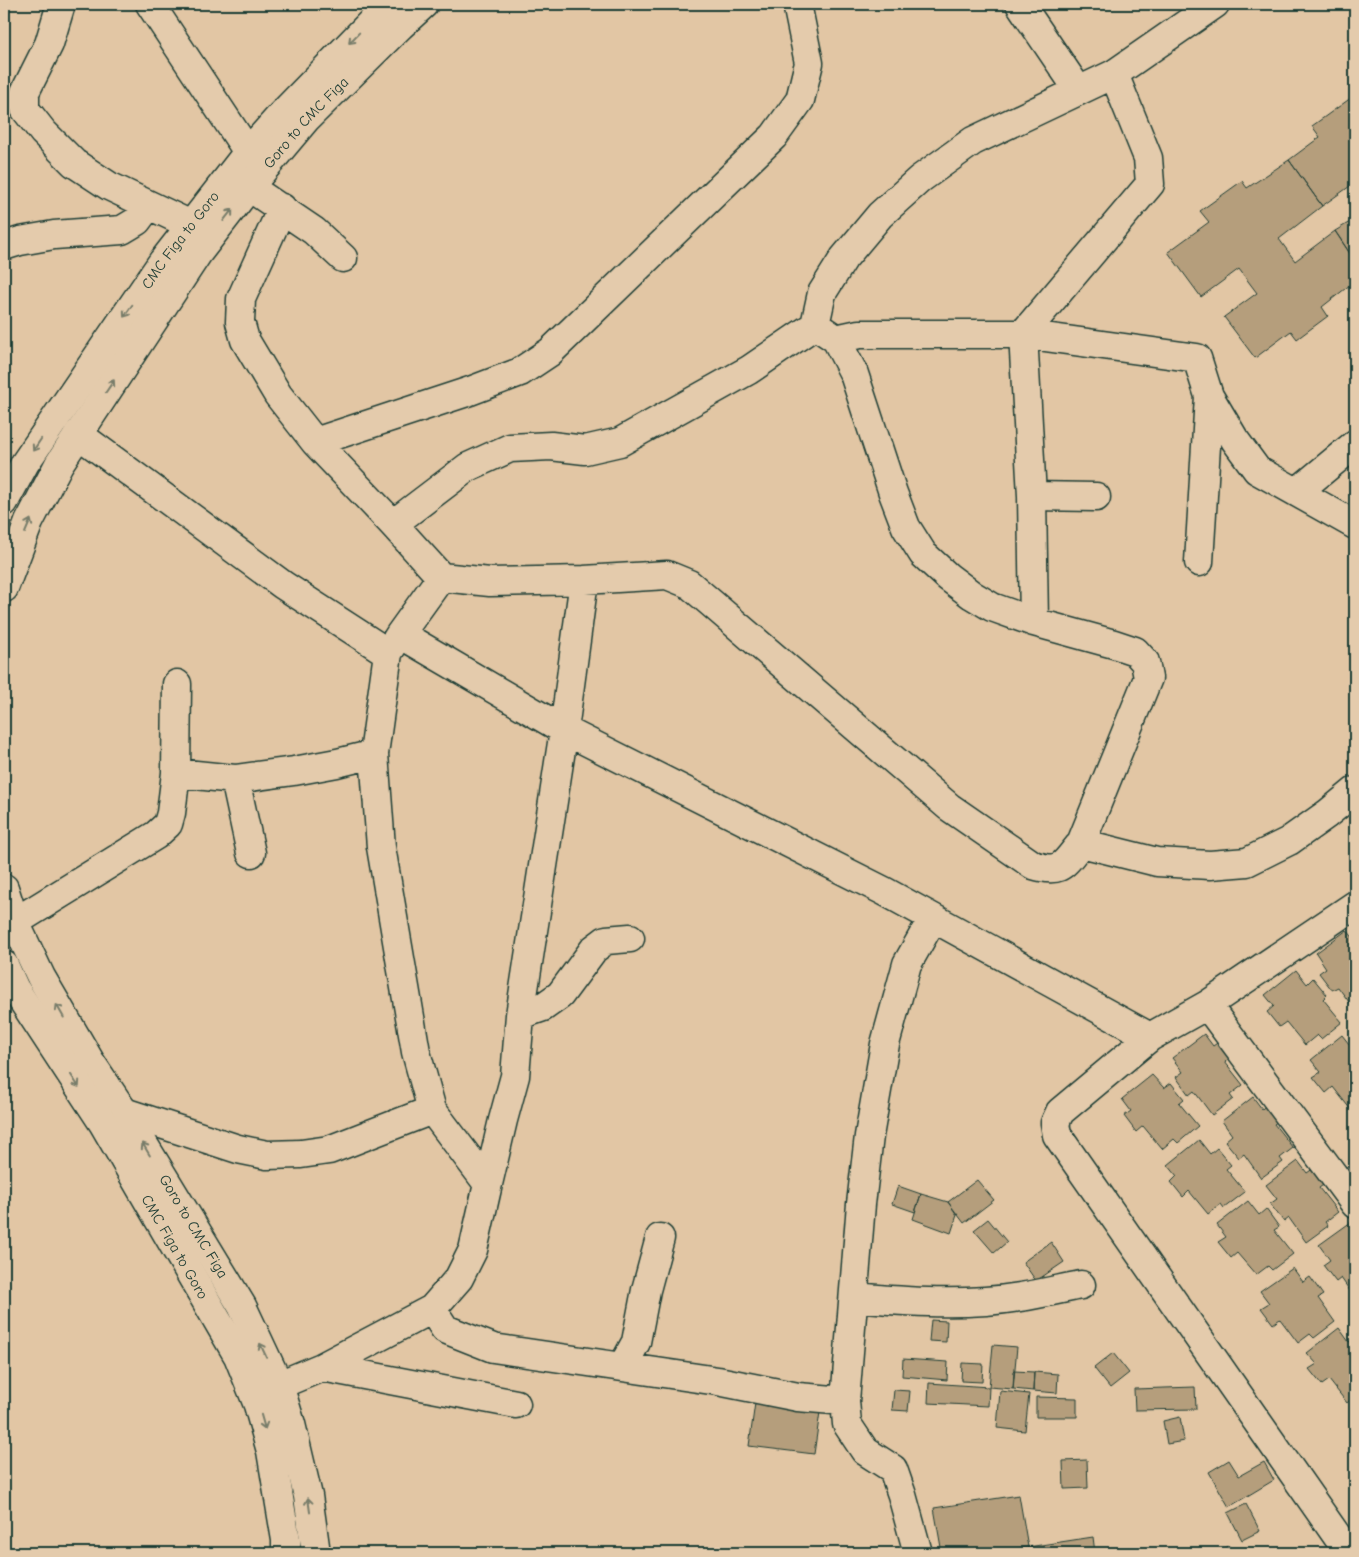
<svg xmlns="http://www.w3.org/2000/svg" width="1359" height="1557" viewBox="0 0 1359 1557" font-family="'Comic Neue',sans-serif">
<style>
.building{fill:#b59e7c;stroke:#1f3d34}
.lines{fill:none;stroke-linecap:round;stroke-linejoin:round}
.minor-casing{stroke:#1f3d34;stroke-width:31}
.major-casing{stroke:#1f3d34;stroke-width:31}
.minor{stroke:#e4cbac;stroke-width:28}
.major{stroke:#e4cbac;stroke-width:28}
.oneway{stroke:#787d6a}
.labels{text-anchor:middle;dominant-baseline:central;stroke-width:4;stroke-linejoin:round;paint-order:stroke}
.street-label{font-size:15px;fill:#1f3d34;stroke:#e4cbac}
</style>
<rect width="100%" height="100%" fill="#e2c6a4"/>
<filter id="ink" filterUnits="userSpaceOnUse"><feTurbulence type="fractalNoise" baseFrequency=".02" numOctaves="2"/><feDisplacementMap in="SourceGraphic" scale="10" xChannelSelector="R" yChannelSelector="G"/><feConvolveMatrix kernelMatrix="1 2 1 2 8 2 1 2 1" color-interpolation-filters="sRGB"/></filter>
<g filter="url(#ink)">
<path class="building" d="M1355,95V187L1353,184L1322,206L1289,160L1320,137L1312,126Z
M1289,160L1322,206L1279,239L1295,261L1335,231L1355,261V281L1322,307L1328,316L1297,339L1291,331L1255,358L1224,317L1257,293L1239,269L1201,297L1168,252L1209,222L1200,211L1242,181L1247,188Z
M1355,219V261L1335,231Z
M1347,930L1355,940V1010L1338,987L1332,990L1319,973L1326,968L1316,953Z
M1296,970L1307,984L1313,978L1327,995L1323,999L1342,1022L1321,1039L1317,1035L1305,1045L1286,1022L1279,1027L1267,1012L1274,1006L1265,995Z
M1204,1034L1213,1046L1220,1041L1232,1056L1225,1062L1243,1085L1230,1095L1233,1099L1212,1115L1194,1091L1189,1095L1176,1077L1183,1072L1172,1058Z
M1342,1035L1353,1049L1355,1048V1107L1351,1110L1333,1087L1326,1093L1313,1077L1321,1072L1311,1060Z
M1152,1075L1164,1088L1171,1083L1184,1099L1179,1103L1198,1126L1178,1143L1174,1139L1162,1149L1143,1126L1136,1132L1124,1116L1131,1111L1122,1099Z
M1253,1097L1262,1109L1269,1103L1281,1119L1274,1124L1293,1148L1280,1158L1283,1162L1261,1178L1244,1154L1239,1158L1225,1141L1232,1135L1222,1121Z
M1199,1140L1210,1154L1217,1148L1231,1165L1226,1169L1245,1192L1224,1208L1221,1204L1208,1214L1189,1191L1183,1197L1171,1182L1177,1176L1168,1165Z
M1298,1161L1307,1173L1314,1168L1326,1183L1319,1188L1338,1212L1325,1222L1328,1226L1306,1242L1289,1218L1284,1222L1270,1204L1277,1199L1266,1185Z
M977,1180L994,1200L964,1223L948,1202Z
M898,1186L921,1194L915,1212L892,1204Z
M921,1194L948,1202L957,1215L951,1233L913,1219Z
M1248,1201L1259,1215L1266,1209L1279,1227L1274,1230L1293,1254L1272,1270L1268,1266L1256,1275L1237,1253L1231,1258L1218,1242L1226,1237L1217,1225Z
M988,1219L1007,1242L994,1253L974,1230Z
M1351,1222L1355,1228V1298L1341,1278L1336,1282L1323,1265L1330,1260L1319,1245Z
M1051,1242L1064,1262L1036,1281L1023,1262Z
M1293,1268L1303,1282L1310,1277L1323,1295L1318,1298L1335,1322L1314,1338L1310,1334L1298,1343L1280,1319L1273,1324L1261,1308L1269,1303L1260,1291Z
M931,1320L947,1321L946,1342L929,1341Z
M1339,1328L1349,1342L1355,1338V1396L1347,1403L1329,1380L1322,1385L1309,1369L1317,1364L1307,1353Z
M993,1345L1017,1347L1013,1389L989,1387Z
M1113,1353L1129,1373L1110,1388L1094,1368Z
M903,1359L948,1362L947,1380L902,1376Z
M962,1363L983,1364L982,1382L961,1381Z
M1014,1371L1034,1372L1033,1391L1013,1389Z
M1034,1372L1058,1374L1057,1393L1033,1391Z
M929,1383L989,1387L988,1406L928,1403Z
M1195,1387L1196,1409L1135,1410L1134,1389Z
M894,1390L910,1391L908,1411L892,1410Z
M1000,1391L1029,1394L1025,1431L997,1428Z
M1036,1397L1077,1398V1417H1036Z
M755,1403L820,1412L814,1454L749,1446Z
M1180,1417L1184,1441L1167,1444L1163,1421Z
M1087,1460L1088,1488L1064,1489L1063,1461Z
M1229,1460L1239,1476L1264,1462L1274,1480L1229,1507L1209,1472Z
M1019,1495L1028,1547L986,1553H942L934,1508Z
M1246,1504L1260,1531L1242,1540L1228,1513Z
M1093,1537L1095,1553H1028V1547Z
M1228,1545L1236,1553H1220Z"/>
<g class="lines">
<g class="minor-casing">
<path id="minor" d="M61,4L49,44L25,92V109L43,132L74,163L109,186L191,225
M150,4L248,152L266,166
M1020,4L1079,91
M249,187L314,231L343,258
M282,208L241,299L240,322L245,340L278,395L315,442L393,524L441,577L490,582L584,580L667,575L689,584L949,807L1033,865C1062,874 1063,865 1081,843L1148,678L1145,662L1135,651L1114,644L1034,622L992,607L972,595L948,577L923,554L906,527L893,493L854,374L836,339L815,325
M4,246L20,241L54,235L122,230L137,221L149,205
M836,339L859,334H1023L1197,358L1209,396L1235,440L1257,470L1355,525
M78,434L283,585L388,653
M315,442L470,391L520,372L550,352L774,136L800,100L809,63L797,4
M1297,492L1355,444
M1032,496L1096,497
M393,524L468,467L510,448L551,446L585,450L620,442L749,370L815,325L822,293L844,258L880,215L920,179L973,141L1114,74L1215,4
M1199,562L1209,396
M1034,622L1032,496L1023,334L1150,184L1148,158L1114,74
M400,634L564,730L884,891L1150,1037L1060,1112L1055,1123L1057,1135L1349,1553
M176,773L177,684
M235,779L251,853
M1081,843L1157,862L1210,865L1247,862L1289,841L1327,814L1355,791
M15,922L156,835L168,824L171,813L176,773L235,779L294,771L337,763L374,754
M1207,1005L1355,1204
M520,1015L543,1007L560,995L594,949L606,940L630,938
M1150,1037L1207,1005L1355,905
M124,1112L238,1149L267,1155L301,1154L329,1150L432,1110
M488,1184L503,1120L515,1076L520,1015L564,730L584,580
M854,1297C908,1302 965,1306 1020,1297C1040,1294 1060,1289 1081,1285
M432,1309L445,1329L493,1348L718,1381L798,1397L845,1401L861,1204L869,1136L885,1044L907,964L933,918
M623,1366L636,1342L646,1290L660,1238
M322,1367L516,1404
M279,1385L322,1367L432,1309L459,1278L473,1250L488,1184L432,1110L416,1052L381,847L374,754L388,653L400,634L441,577
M845,1401L847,1424L865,1451L893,1469L902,1495L918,1553"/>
</g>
<g class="major-casing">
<g id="major">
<path id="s1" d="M4,502L25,463L163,261L248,152L281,115L389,4"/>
<path id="s2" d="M4,588L29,522L59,464L198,253L249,187L306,119L400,26L424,4"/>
<path id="s3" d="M4,888L15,922L41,977L90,1061L124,1112L242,1306L279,1385L291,1424L308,1496L316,1553"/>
<path id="s4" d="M4,965L15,989L103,1123L238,1356L258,1405L271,1451L286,1540V1553"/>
</g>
</g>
<use href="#minor" class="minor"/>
<use href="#major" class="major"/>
</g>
<defs><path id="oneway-shaft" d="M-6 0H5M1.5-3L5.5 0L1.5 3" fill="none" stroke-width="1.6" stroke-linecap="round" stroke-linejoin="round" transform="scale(1.25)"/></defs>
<g class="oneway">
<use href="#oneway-shaft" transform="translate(354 38) rotate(134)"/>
<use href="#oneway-shaft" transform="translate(228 215) rotate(-52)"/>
<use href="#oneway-shaft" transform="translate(128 311) rotate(125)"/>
<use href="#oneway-shaft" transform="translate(110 386) rotate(-56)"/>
<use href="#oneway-shaft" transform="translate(37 445) rotate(124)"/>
<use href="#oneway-shaft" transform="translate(28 526) rotate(-67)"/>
<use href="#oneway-shaft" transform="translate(60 1011) rotate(-120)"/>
<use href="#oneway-shaft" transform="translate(75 1081) rotate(57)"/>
<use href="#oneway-shaft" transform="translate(146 1149) rotate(-121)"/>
<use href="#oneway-shaft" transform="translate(263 1350) rotate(-115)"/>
<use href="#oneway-shaft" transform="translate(263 1422) rotate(74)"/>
<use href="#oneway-shaft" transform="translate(309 1505) rotate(-98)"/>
</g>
</g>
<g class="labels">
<g class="street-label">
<text stroke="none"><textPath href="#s2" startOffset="558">Goro to CMC Figa</textPath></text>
<text stroke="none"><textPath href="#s1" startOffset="316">CMC Figa to Goro</textPath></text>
<text stroke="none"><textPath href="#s3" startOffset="389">Goro to CMC Figa</textPath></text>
<text stroke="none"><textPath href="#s4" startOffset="330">CMC Figa to Goro</textPath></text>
</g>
</g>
<rect width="1359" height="1557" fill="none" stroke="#e4cbac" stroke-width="20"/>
<rect x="10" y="10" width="1339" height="1537" fill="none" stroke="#1f3d34" stroke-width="2" filter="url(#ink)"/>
</svg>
